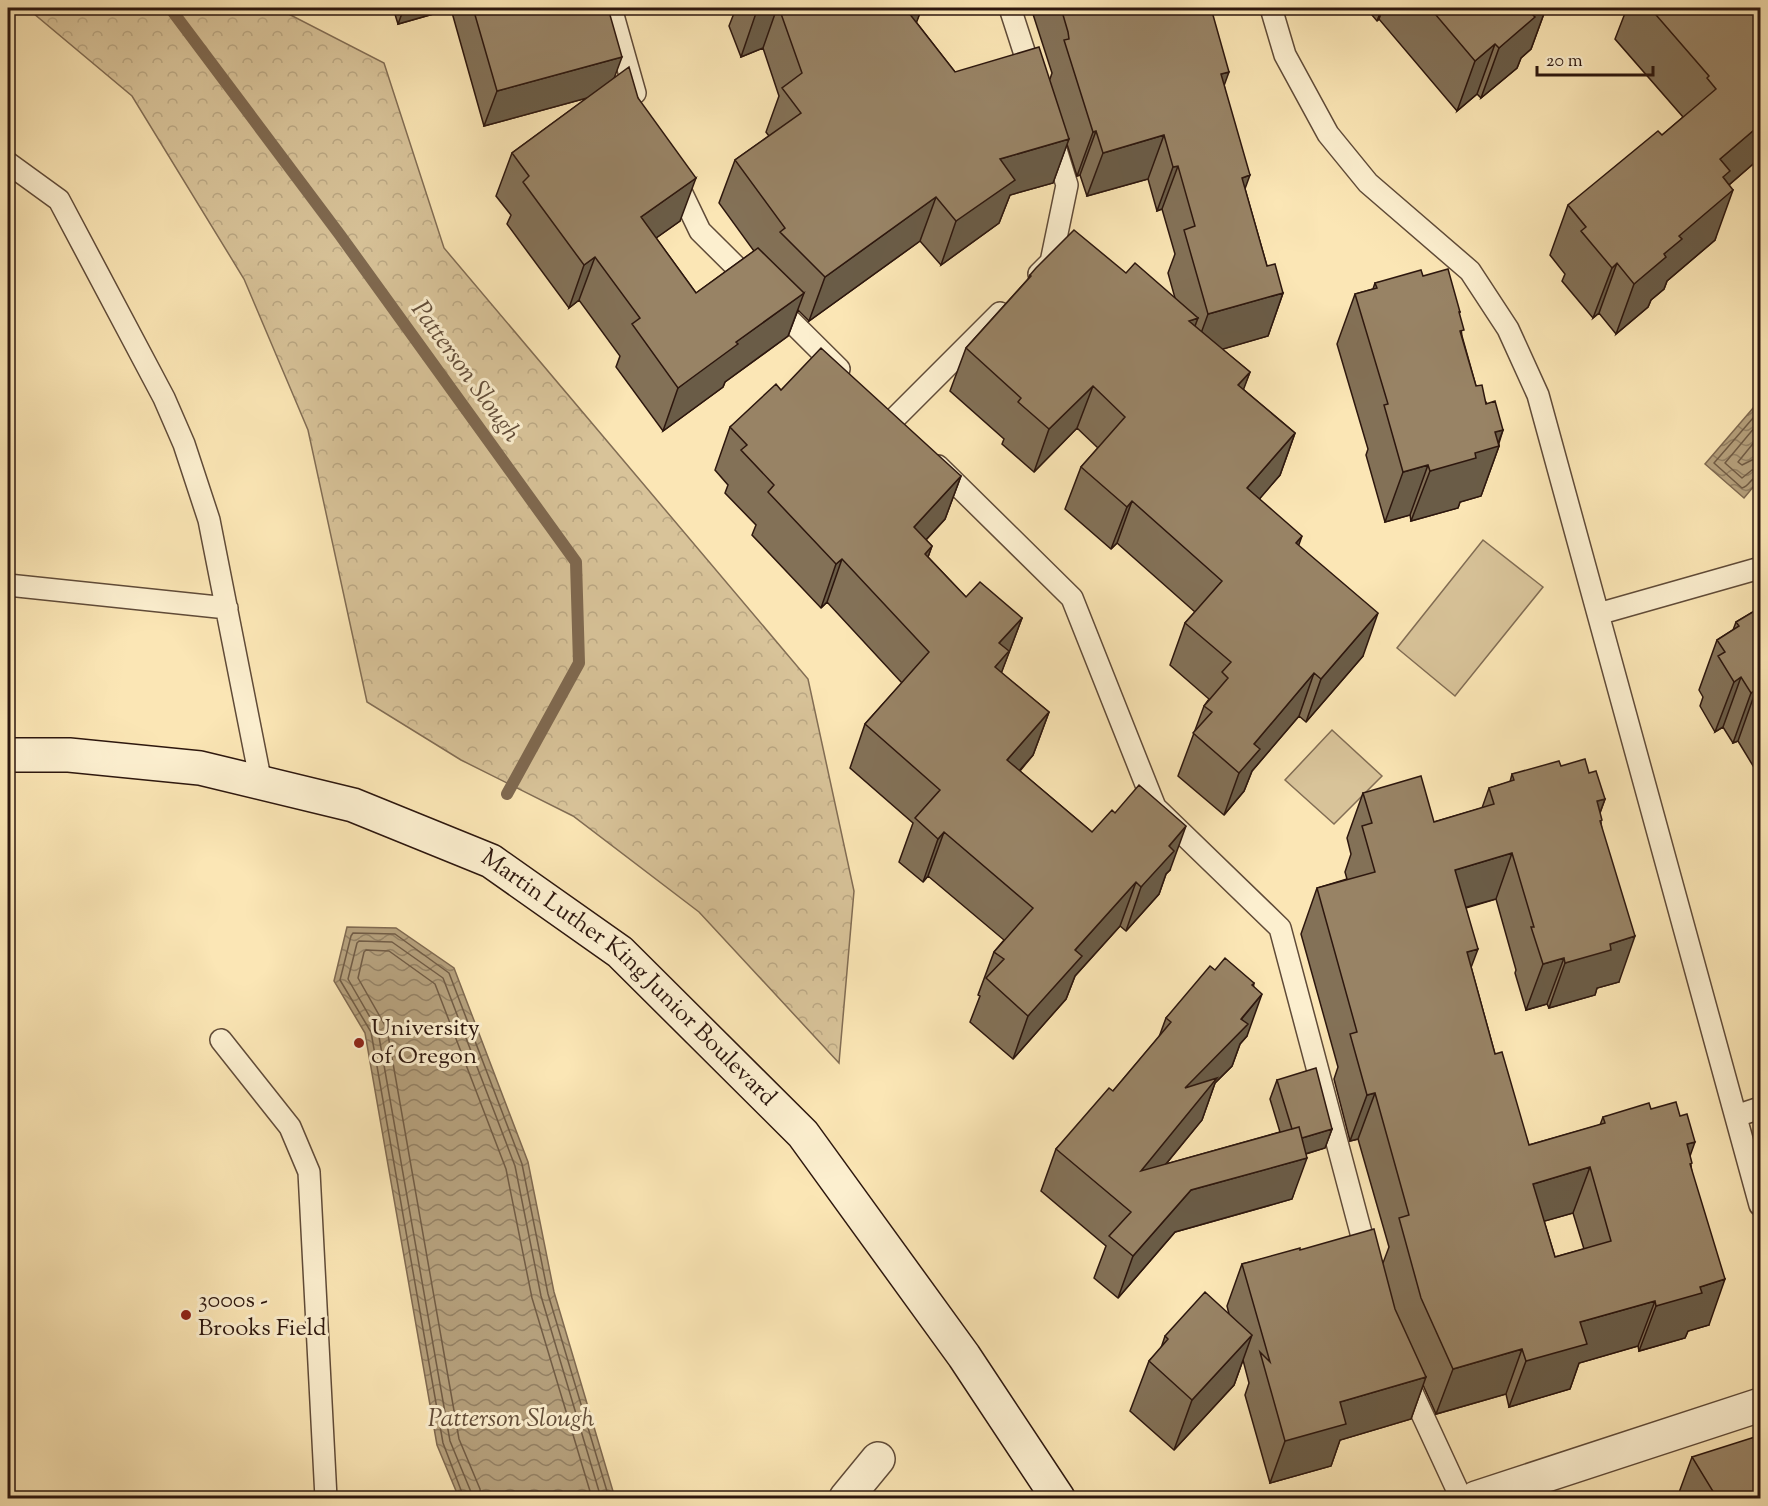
<svg xmlns="http://www.w3.org/2000/svg" width="1768" height="1506" viewBox="0 0 1768 1506" font-family="'Sorts Mill Goudy',serif">
<style>
.grass{fill:#d8c399;stroke:#826d54;stroke-width:1.5}
.forest{fill:url(#forest-crowns);stroke:#826d54;stroke-width:1.5}
.water{fill:url(#water-waves);stroke:#7f6950;stroke-width:1.5}
.lines{fill:none;stroke-linecap:round;stroke-linejoin:round}
.shore{stroke:#715c45;stroke-width:1.5}
.stream{stroke:#7f6950;stroke-width:12}
.service-casing{stroke:#604b38;stroke-width:24}
.minor-casing{stroke:#604b38;stroke-width:36}
.secondary-casing{stroke:#2d170e;stroke-width:36}
.service{stroke:#fcefcf;stroke-width:21}
.minor{stroke:#fcefcf;stroke-width:33}
.secondary{stroke:#fcefcf;stroke-width:33}
.wall{fill:#837157;stroke:#2d170e;stroke-width:1.5;fill-rule:evenodd}
.shaded-wall{fill:#6a5c47;stroke:#2d170e;stroke-width:1.5}
.building{fill:#988365;stroke:#2d170e;stroke-width:1.5;fill-rule:evenodd}
.poi-dot{fill:#8f2418;stroke:#fcefcf;stroke-width:2}
.labels{text-anchor:middle;dominant-baseline:central;stroke-width:6;stroke-linejoin:round;paint-order:stroke}
.street-label{font-size:24px;fill:#2d170e;stroke:#fcefcf}
.poi-label{font-size:24px;fill:#2d170e;stroke:#fcefcf;text-anchor:start}
.water-label{font-size:26px;font-style:italic;fill:#634e3a;stroke:#fcefcf}
</style>
<defs>
<pattern id="forest-crowns" width="20" height="18" patternUnits="userSpaceOnUse" patternTransform="scale(1.5)"><rect width="20" height="18" fill="#d8c399"/><path d="M2 6a3 3 0 1 1 6 0M12 15a3 3 0 1 1 6 0" fill="none" stroke="#baa783"/></pattern>
<pattern id="water-waves" width="16" height="10" patternUnits="userSpaceOnUse" patternTransform="scale(1.5)"><rect width="16" height="10" fill="#b5a07c"/><path d="M0 5q4-4 8 0t8 0" fill="none" stroke="#948164"/></pattern>
</defs>
<rect width="100%" height="100%" fill="#fbe6b5"/>
<filter id="stains"><feTurbulence type="fractalNoise" baseFrequency=".00333" numOctaves="4"/><feColorMatrix values="0 0 0 0 .2 0 0 0 0 .09 0 0 0 0 .02 0 0 0 .5 -.17"/></filter>
<radialGradient id="worn" r=".72"><stop offset=".6" stop-color="#630" stop-opacity="0"/><stop offset="1" stop-color="#630" stop-opacity=".3"/></radialGradient>
<path class="grass" d="M1483,540L1543,587L1455,696L1397,648Z
M1332,730L1382,776L1334,824L1285,780Z"/>
<path class="forest" d="M27,8H277L384,63L444,248L808,679L854,891L839,1063L699,912L573,816L461,760L367,702L308,430L244,279L132,96Z"/>
<path class="water" d="M1760,400V479L1744,498L1705,464Z
M347,927L396,928L454,968L528,1162L554,1292L615,1498H459L437,1445L365,1033L334,981Z"/>
<g class="lines">
<path class="shore" d="M1760,410L1714,463L1742,488C1750,486 1751,476 1760,476
M1760,421L1725,463L1742,478L1752,470L1760,468
M1760,435L1738,462L1742,465L1752,460L1760,459
M464,1498L443,1443L371,1032L340,980L351,936L353,933L395,934L449,973L522,1164L548,1294L609,1498
M472,1498L471,1492L450,1441L378,1031L348,979L357,943L359,941L392,942L443,978L515,1166L541,1296L601,1498
M481,1498L480,1489L459,1439L387,1029L358,978L364,952L366,950L389,951L435,984L506,1169L532,1298L592,1498"/>
<path class="stream" d="M170,8L340,235L576,562L579,663L507,794"/>
<g class="service-casing">
<path id="service" d="M611,8L635,93
M1010,8L1033,79
M1271,8L1285,55L1328,134L1368,183L1470,271L1508,329L1538,395L1760,1205
M8,163L59,200L164,398L184,444L209,520L261,783
M675,179L700,231L839,369
M1039,274L1051,262L1067,185L1052,137
M892,421L1000,313
M938,466L1072,598L1155,807L1280,928L1368,1259
M8,585L227,608
M1598,614L1760,568
M221,1040L290,1127L309,1172L326,1498
M1736,1116L1760,1108
M1405,1377L1461,1498"/>
</g>
<g class="minor-casing">
<path id="minor" d="M846,1498L878,1459
M1476,1498L1760,1405"/>
</g>
<g class="secondary-casing">
<g id="secondary">
<path id="s1" d="M8,755H69L200,768L353,805L491,861L620,952L803,1134L964,1356L1058,1498"/>
</g>
</g>
<use href="#service" class="service"/>
<use href="#minor" class="minor"/>
<use href="#secondary" class="secondary"/>
</g>
<path class="wall" d="M393,8H608L614,78L638,98L680,221L656,238L696,293L754,251L719,203L735,160L769,136L766,132L779,96L763,48L741,57L729,26L736,8H922L916,22L955,72L1050,79L1052,73L1031,8H1211L1224,85L1245,189L1267,266L1283,293L1268,336L1222,349L1250,372L1243,389L1295,433L1280,475L1259,499L1298,546L1363,656L1306,722L1299,716L1252,771L1244,791L1224,815L1178,776L1204,706L1209,699L1170,665L1185,623L1195,612L1117,543L1111,549L1065,509L1081,467L1098,448L1077,428L1034,472L1002,444L1004,439L950,391L966,348L1028,279L1030,275L1126,273L1175,298L1168,273L1175,254L1162,209L1157,211L1148,179L1087,196L1080,175L1077,176L1067,144L1053,183L1010,195L999,223L941,265L920,241L809,321L798,310L788,336L725,382L723,387L663,431L616,367L620,356L579,300L569,308L507,224L511,215L496,196L512,153L587,98L484,126L451,9L398,24Z
M1366,8H1546L1531,49L1521,58L1517,68L1481,98L1477,94L1457,111L1379,19L1377,21Z
M1627,8H1761V166L1757,169L1753,164L1729,185L1715,240L1667,281L1664,289L1651,300L1648,307L1616,334L1599,313L1593,318L1562,281L1565,274L1550,255L1568,205L1662,135L1683,117L1615,39Z
M1423,276L1460,312L1459,314L1462,336L1476,386L1503,430L1499,443V446L1481,496L1460,502L1458,508L1411,521L1410,515L1385,522L1366,455L1368,449L1337,344L1355,294L1373,289L1375,283Z
M781,390L961,476L945,519L926,540L932,546L928,557L966,597L1022,618L1001,673L1049,712L1033,755L1020,771L1092,832L1170,870L1166,874L1159,894L1126,931L1120,926L1075,976L1066,999L1013,1059L970,1022L980,996L978,995L994,952L1004,940L928,876L923,882L899,862L913,823L850,768L865,724L902,683L827,602L821,608L752,535L756,525L725,493L728,485L715,470L730,427Z
M1761,607V779L1738,741L1733,743L1723,727L1715,732L1700,706L1703,697L1699,690L1717,640L1733,630L1736,622Z
M1561,766L1589,773L1605,799L1600,813L1619,982L1597,988L1595,995L1549,1008L1547,1004L1526,1010L1515,973L1516,970L1496,899L1466,908L1471,967L1495,1054L1529,1145L1600,1125L1603,1117L1651,1109L1690,1156L1709,1325L1688,1331L1685,1338L1639,1351L1638,1346L1579,1363L1570,1389L1509,1407L1506,1394L1436,1414L1423,1385L1411,1419L1340,1440L1331,1466L1270,1483L1245,1395L1249,1383L1243,1360L1234,1385L1174,1450L1130,1411L1149,1361L1161,1348L1165,1336L1229,1314L1227,1306L1242,1264L1300,1250L1383,1263L1389,1247L1358,1139L1350,1141L1334,1079L1338,1067L1301,934L1317,888L1347,879L1345,872L1351,854L1347,838L1363,793L1434,822L1482,808L1489,788L1510,782L1512,774ZM1573,1213L1584,1249L1555,1257L1544,1221Z
M1215,970L1254,983L1247,1036L1240,1044L1232,1066L1215,1083L1202,1120L1166,1164L1280,1132L1270,1099L1277,1080L1332,1129L1325,1148L1306,1154L1292,1199L1175,1232L1118,1298L1094,1278L1106,1246L1041,1191L1056,1149L1113,1091L1159,1037L1166,1018Z
M1692,1457L1761,1498H1677Z"/>
<path class="shaded-wall" d="M404,8H451V9L398,24Z
M771,8H777L763,48L741,57L756,13Z
M895,8H922L912,34Z
M1382,8H1383L1379,19L1377,21Z
M1539,8H1546L1531,49L1521,58L1517,68L1481,98L1499,48L1532,14Z
M1495,44L1477,94L1457,111L1475,61Z
M622,57L609,92L484,126L497,91Z
M1229,72L1213,116L1221,74Z
M1761,124V144L1753,164L1723,190H1733L1715,240L1667,281L1664,289L1651,300L1648,307L1616,334L1634,284L1664,254L1679,236L1720,159Z
M1096,131L1080,175L1077,176L1093,132Z
M1164,135L1148,179L1087,196L1103,153Z
M1069,139L1053,183L1010,195L999,223L941,265L956,221L1000,159Z
M1178,166L1162,209L1157,211L1173,167Z
M1250,175L1234,219L1242,178Z
M696,178L680,221L625,260L641,217Z
M936,197L920,241L809,321L825,277Z
M595,257L579,300L569,308L584,265Z
M1617,263L1599,313L1593,318L1612,268Z
M804,293L788,336L725,382L723,387L663,431L678,388L736,342Z
M1283,293L1268,336L1192,358L1208,314Z
M1198,318L1182,361L1189,321Z
M1250,372L1234,415L1238,385Z
M1093,386L1077,428L1034,472L1049,429Z
M1503,430L1497,446H1499L1481,496L1460,502L1458,508L1411,521L1430,471L1475,453L1495,432Z
M1295,433L1280,475L1232,531L1247,488Z
M1428,465L1410,515L1385,522L1403,472Z
M961,476L945,519L898,570L914,527Z
M1132,501L1117,543L1111,549L1127,507Z
M1302,536L1287,578L1296,543Z
M932,546L916,589L925,554Z
M842,559L827,602L821,608L836,564Z
M1378,613L1363,656L1306,722L1321,679Z
M1022,618L993,695L979,711L999,643Z
M1314,673L1299,716L1252,771L1244,791L1224,815L1239,773L1254,744Z
M1741,677L1723,727L1715,732L1734,682Z
M1756,690L1738,741L1733,743L1751,693Z
M1049,712L1033,755L991,803L1007,760Z
M1605,799L1588,845L1597,801Z
M1186,826L1170,870L1166,874L1159,894L1126,931L1141,887L1169,846Z
M944,832L928,876L923,882L938,839Z
M1512,853L1496,899L1438,915L1455,870Z
M1136,882L1120,926L1075,976L1066,999L1013,1059L1028,1016L1075,950Z
M1635,936L1619,982L1597,988L1595,995L1549,1008L1565,963L1610,944Z
M1478,949L1461,994L1467,952Z
M1564,958L1547,1004L1526,1010L1543,964Z
M1262,994L1247,1036L1240,1044L1232,1066L1215,1083L1202,1120L1128,1210L1141,1171L1185,1088Z
M1375,1093L1358,1139L1350,1141L1367,1095Z
M1332,1129L1325,1148L1288,1159L1295,1140Z
M1695,1142L1679,1187L1687,1144Z
M1307,1158L1292,1199L1175,1232L1118,1298L1133,1256L1191,1190Z
M1590,1167L1573,1213L1517,1229L1533,1184Z
M1725,1279L1709,1325L1688,1331L1685,1338L1639,1351L1656,1306L1700,1287Z
M1655,1301L1638,1346L1579,1363L1570,1389L1509,1407L1526,1361L1580,1322Z
M1252,1335L1234,1385L1174,1450L1192,1400Z
M1522,1349L1506,1394L1436,1414L1453,1369Z
M1426,1377L1411,1419L1340,1440L1331,1466L1270,1483L1285,1441L1340,1402Z"/>
<path class="building" d="M473,8H608L622,57L497,91Z
M754,8H771L756,13Z
M779,8H905L955,72L1039,47L1069,139L1000,159L1015,180L956,221L936,197L825,277L780,232L785,228L735,160L801,113L782,88L802,73Z
M1061,8H1211L1229,72L1221,74L1250,175L1242,178L1267,266L1275,264L1283,293L1208,314L1184,230L1195,226L1178,166L1173,167L1164,135L1103,153L1096,131L1093,132L1064,40L1069,39L1068,32Z
M1430,8H1539L1532,14L1535,17L1499,48L1495,44L1475,61Z
M1650,8H1761V124L1720,159L1730,171L1723,177L1733,190L1679,236L1682,239L1664,254L1666,257L1634,284L1617,263L1612,268L1581,231L1586,227L1568,205L1658,131L1662,135L1716,89L1707,78L1709,76Z
M629,67L638,98L696,178L641,217L696,293L758,248L804,293L736,342L738,344L678,388L632,324L640,318L595,257L584,265L523,182L529,176L512,153Z
M1074,230L1126,273L1135,263L1198,318L1189,321L1250,372L1238,385L1295,433L1247,488L1302,536L1296,543L1378,613L1321,679L1314,673L1254,744L1260,749L1239,773L1193,733L1212,712L1204,706L1228,678L1222,672L1231,662L1185,623L1222,581L1132,501L1127,507L1081,467L1125,417L1093,386L1049,429L1018,402L1021,398L966,348L1031,276L1030,275L1036,268Z
M1448,269L1460,312H1459L1464,330L1460,331L1476,386L1482,385L1486,404L1495,401L1503,430L1495,432L1499,446L1475,453L1476,458L1430,471L1428,465L1403,472L1384,405L1388,404L1355,294L1377,288L1375,283L1421,270L1423,276Z
M821,348L961,476L914,527L932,546L925,554L966,597L980,582L1022,618L999,643L1009,651L995,667L1049,712L1007,760L1092,832L1112,810L1115,813L1139,785L1186,826L1169,846L1174,851L1141,887L1136,882L1075,950L1082,956L1028,1016L986,978L1004,959L994,952L1033,908L944,832L938,839L915,818L940,790L865,724L929,652L842,559L836,564L768,492L774,485L741,450L747,445L730,427L776,384L781,390Z
M1761,607V698L1756,690L1751,693L1741,677L1734,682L1718,656L1725,652L1717,640L1739,626L1736,622Z
M1585,759L1589,773L1596,771L1605,799L1597,801L1602,820L1600,821L1635,936L1610,944L1611,950L1565,963L1564,958L1543,964L1531,927H1534L1512,853L1455,870L1478,949L1467,952L1495,1054L1502,1052L1529,1145L1605,1123L1603,1117L1649,1103L1651,1109L1676,1102L1680,1116L1687,1114L1695,1142L1687,1144L1692,1163L1690,1164L1725,1279L1700,1287L1702,1293L1656,1306L1655,1301L1580,1322L1587,1344L1526,1361L1522,1349L1453,1369L1421,1298L1399,1218L1409,1215L1375,1093L1367,1095L1350,1034L1357,1032L1317,888L1375,872L1362,826L1372,823L1363,793L1421,776L1434,822L1494,804L1489,788L1514,780L1512,774L1559,761L1561,766ZM1590,1167L1611,1241L1555,1257L1533,1184Z
M1225,958L1254,983L1252,985L1262,994L1241,1019L1248,1024L1185,1088L1217,1078L1141,1171L1299,1127L1307,1158L1191,1190L1133,1256L1109,1236L1131,1212L1056,1149L1109,1088L1113,1091L1171,1022L1166,1018L1210,966L1215,970Z
M1316,1068L1332,1129L1302,1138L1299,1127L1292,1129L1277,1080Z
M1374,1229L1395,1309L1426,1377L1340,1402L1346,1424L1285,1441L1260,1352L1270,1362L1242,1264L1300,1248V1250Z
M1205,1292L1252,1335L1192,1400L1149,1361L1168,1339L1165,1336Z
M1761,1435V1498H1717L1692,1457Z
M1631,1494L1633,1498H1618Z"/>
<g class="poi-dot">
<circle cx="359" cy="1043" r="6"/>
<circle cx="186" cy="1315" r="6"/>
</g>
<g class="labels">
<g class="street-label">
<text stroke="none"><textPath href="#s1" startOffset="680">Martin Luther King Junior Boulevard</textPath></text>
</g>
<g class="poi-label">
<text x="371" y="1029">University<tspan x="371" dy="28">of Oregon</tspan></text>
<text x="198" y="1301">3000s -<tspan x="198" dy="28">Brooks Field</tspan></text>
</g>
<g class="water-label">
<text transform="translate(465 372) rotate(54)">Patterson Slough</text>
<text x="511" y="1419">Patterson Slough</text>
</g>
</g>
<rect width="1768" height="1506" fill="none" stroke="#fbe6b5" stroke-width="30"/>
<rect x="9" y="9" width="1750" height="1488" fill="none" stroke="#2d170e" stroke-width="3"/>
<rect x="15" y="15" width="1738" height="1476" fill="none" stroke="#2d170e" stroke-width="1.5"/>
<path d="M1537 66v9h116v-9" fill="none" stroke="#2d170e" stroke-width="3"/>
<text x="1546" y="66" font-size="18" fill="#2d170e" stroke="#fcefcf" stroke-width="4.5" paint-order="stroke">20 m</text>
<rect width="100%" height="100%" filter="url(#stains)"/>
<rect width="100%" height="100%" fill="url(#worn)"/>
</svg>
